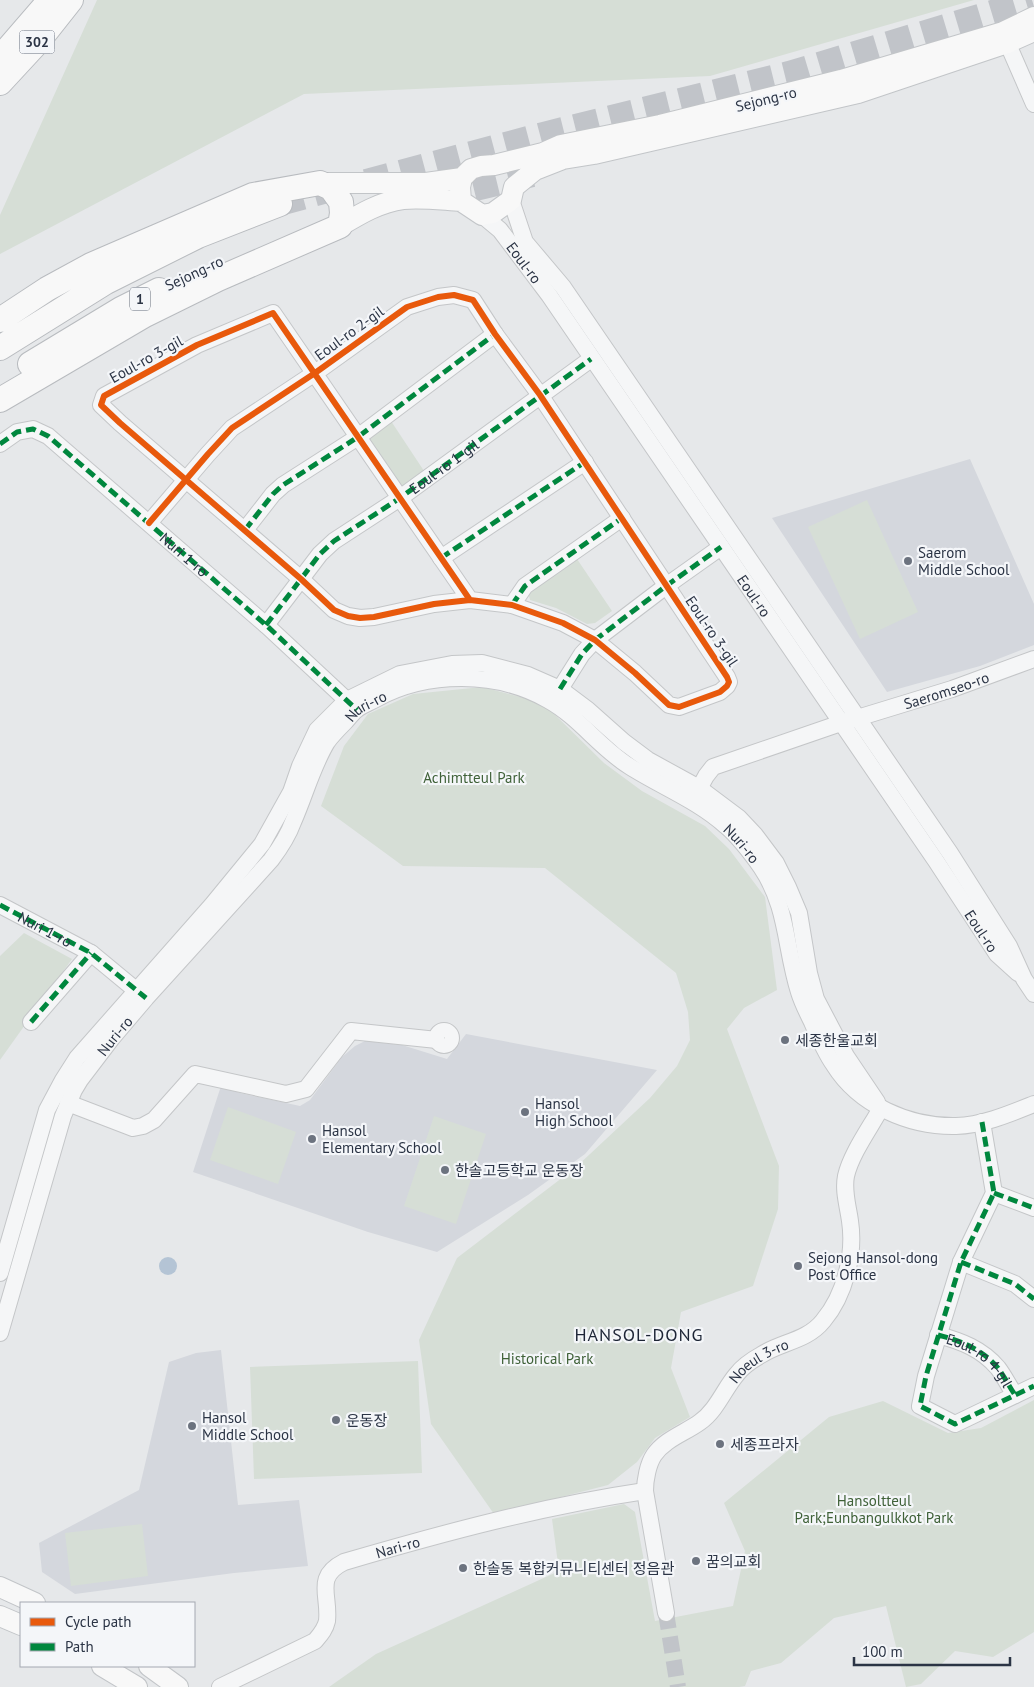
<svg xmlns="http://www.w3.org/2000/svg" width="1034" height="1687" viewBox="0 0 1034 1687" font-family="'PT Sans','Noto Sans KR',sans-serif">
<style>
.built{fill:#d4d7dd}
.green{fill:#d6ded6}
.water{fill:#b4c4d5}
.lines{fill:none;stroke-linecap:round;stroke-linejoin:round}
.minor-tunnel{stroke:#c1c4c9;stroke-width:16;stroke-dasharray:16 8;stroke-linecap:butt}
.highway-tunnel{stroke:#c1c4c9;stroke-width:24;stroke-dasharray:24 12;stroke-linecap:butt}
.minor-casing{stroke:#c4c6c8;stroke-width:18}
.major-casing{stroke:#c2c5c8;stroke-width:22}
.highway-casing{stroke:#b8bbbf;stroke-width:26}
.minor{stroke:#f5f6f7;stroke-width:16}
.major{stroke:#f8f8f8;stroke-width:20}
.highway{stroke:#f8f8f8;stroke-width:24}
.quiet{stroke:#00873e;stroke-width:5;stroke-dasharray:10 5;stroke-linecap:butt}
.cycleway-casing{stroke:#f4f6f9;stroke-width:9}
.cycleway{stroke:#e8590c;stroke-width:6}
.poi-dot{fill:#6c737f;stroke:#f4f6f9;stroke-width:2}
.labels{text-anchor:middle;dominant-baseline:central;stroke-width:4.5;stroke-linejoin:round;paint-order:stroke}
.shield{fill:#f4f6f9;stroke:#676e7b;stroke-width:1}
.shield-label{font-size:14px;font-weight:bold;fill:#2b3445}
.street-label{font-size:15px;fill:#2b3445;stroke:#f4f6f9}
.poi-label{font-size:15px;fill:#2b3445;stroke:#f4f6f9;text-anchor:start}
.park-label{font-size:15px;fill:#3f6138;stroke:#f4f6f9}
.quarter-label{font-size:18px;letter-spacing:1px;fill:#1d2536;stroke:#f4f6f9}
</style>
<rect width="100%" height="100%" fill="#e6e8ea"/>
<path class="built" d="M970,459L1034,604V645L980,666L887,692L772,518Z
M466,1034L657,1070L585,1154L528,1195L437,1252L368,1232L193,1172L221,1086L240,1093L300,1106L310,1100L342,1057L355,1046L365,1041L402,1045L447,1059Z
M221,1350L238,1505L299,1500L308,1566L234,1573L75,1594L42,1572L39,1543L139,1490L169,1362L196,1353Z"/>
<path class="green" d="M97,0H974L710,76L304,94L0,254V215Z
M391,421L426,474L404,489L367,446L369,438Z
M867,500L918,612L860,639L808,527Z
M577,559L612,611L595,623L587,624L556,608L530,600L528,592Z
M482,687L543,703L604,763L642,791L705,826L729,849L765,897L777,990L744,1008L727,1029L779,1166L778,1209L753,1286L681,1312L671,1368L690,1417L655,1438L637,1462L608,1485L494,1514L431,1424L419,1340L457,1258L575,1168L650,1098L677,1066L690,1040L688,1012L676,973L545,868L403,866L321,806L344,746L368,714L413,694Z
M24,933L72,959L0,1060V956Z
M228,1107L296,1132L278,1184L210,1160Z
M434,1116L486,1134L456,1224L404,1206Z
M418,1361L422,1473L254,1479L250,1367Z
M1034,1400V1632L993,1657L955,1651L921,1684L906,1687L886,1606L834,1618L781,1663L751,1671L745,1686L739,1687H329L376,1654L559,1571L552,1519L624,1504L635,1512L655,1621L733,1606L745,1551L724,1503L829,1417L883,1401L948,1433L981,1428Z
M142,1524L148,1576L71,1586L65,1533Z"/>
<path class="water" d="M159 1266a9 9 0 1 1 18 0a9 9 0 1 1-18 0Z"/>
<g class="lines">
<path class="minor-tunnel" d="M666,1613L678,1687"/>
<path class="highway-tunnel" d="M366,181L547,133L789,73L1032,0
M439,198L537,174
M280,204L331,190"/>
<g class="minor-casing">
<g id="minor">
<path d="M1003,33L1034,104"/>
<path d="M511,200L525,242L563,287L950,853L1009,946L1024,979L1034,994"/>
<path id="s1" d="M482,215L500,230L549,295L936,861L997,954L1018,973"/>
<path id="s2" d="M0,444L17,432L33,429L48,436L266,625L353,706"/>
<path d="M149,523L208,454L232,428L315,373L407,307L438,297L454,295L473,300L495,334L540,395L727,677L729,682L727,686L720,692L679,707L669,705L635,673L595,640L563,623L512,605L470,600L434,604L374,617L360,618L348,616L334,610L301,579L120,423L101,405L104,396L197,345L273,313C339,409 404,505 470,600"/>
<path d="M245,530L273,494L283,485L358,437L495,334"/>
<path d="M441,558L585,462"/>
<path d="M512,605L525,586L622,518"/>
<path id="s3" d="M266,625L320,554L334,541L400,498L591,359"/>
<path d="M560,689L582,654L595,640L666,586L721,547"/>
<path id="s4" d="M694,798L706,776L713,767L841,723L952,689L1034,659"/>
<path id="s5" d="M0,905L91,953L143,996"/>
<path d="M31,1022L91,953"/>
<circle cx="444" cy="1038" r="7"/>
<path d="M68,1103L133,1128L143,1126L154,1120L195,1074L286,1094L306,1089L351,1031L437,1040"/>
<path d="M982,1122L994,1193L961,1262L926,1376L920,1406L955,1424L1034,1386"/>
<path d="M994,1193L1034,1208"/>
<path d="M961,1262L1015,1284L1034,1299"/>
<path d="M0,1273L47,1110L63,1080L77,1058L212,905L262,844L291,792L300,766L317,730L347,700L400,674L452,664L482,663L528,675L560,689L588,710L624,742L648,760L699,788L739,818L755,835L776,863L788,887L799,913L809,973L816,999L846,1056L877,1102"/>
<path id="s6" d="M0,1333L63,1116L74,1090L80,1080L112,1038L146,998L271,860C280,848 288,836 293,822C305,795 312,767 327,742C332,735 339,728 345,722C349,718 352,713 356,710C362,705 369,703 376,699C427,671 497,671 548,700C579,717 599,747 629,766C660,786 697,800 726,826C739,837 751,853 761,867C788,907 785,948 799,992C802,1002 807,1012 812,1022C818,1036 825,1052 834,1065C859,1105 909,1127 956,1126C983,1125 1009,1114 1034,1104"/>
<path id="s7" d="M938,1335C961,1341 982,1349 998,1368C1004,1376 1009,1386 1015,1395"/>
<path id="s8" d="M666,1613L645,1491C645,1480 648,1464 654,1455C665,1439 685,1433 700,1422C717,1410 724,1389 737,1374C743,1366 752,1360 761,1355C781,1342 807,1341 823,1321C845,1295 855,1254 850,1221C848,1206 843,1191 846,1176C851,1154 870,1128 881,1108"/>
<path id="s9" d="M220,1687L315,1641C320,1635 325,1630 327,1621C330,1595 314,1577 344,1562C443,1533 543,1506 645,1491"/>
</g>
</g>
<g class="major-casing">
<path id="major" d="M1034,17L1003,32L841,80L660,125L561,145L543,153L494,165L481,166L471,169L462,178L460,187L461,201L482,215L493,213L511,200L514,187L535,170L563,159L594,154L858,93L1007,43L1034,31
M320,183H426L462,178
M340,226C360,214 380,202 403,199C422,197 443,200 461,201
M0,1587L35,1603
M0,1616L21,1625
M102,1666L137,1687
M149,1666L178,1687"/>
</g>
<g class="highway-casing">
<path id="highway" d="M0,58L50,0
M0,83L37,43L71,0
M0,320L47,289L91,265L253,195L320,183L331,188L341,202L342,213L340,226L218,279L145,315L0,400
M0,348L106,282L198,236L280,204
M30,364L121,309L159,290"/>
</g>
<use href="#minor" class="minor"/>
<use href="#major" class="major"/>
<use href="#highway" class="highway"/>
<path class="quiet" d="M0,444L17,432L33,429L48,436L266,625L357,710
M245,530L273,494L283,485L358,437L495,334
M441,558L585,462
M512,605L525,586L622,518
M266,625L320,554L334,541L400,498L591,359
M560,689L582,654L595,640L666,586L721,547
M0,905L91,953L146,998
M31,1022L91,953
M982,1122L994,1193L961,1262L926,1376L920,1406L955,1424L1034,1386
M994,1193L1034,1208
M961,1262L1015,1284L1034,1299
M938,1335C961,1341 982,1349 998,1368C1004,1376 1009,1386 1015,1395"/>
<g class="cycleway-casing">
<path id="cycleway" d="M149,523L208,454L232,428L315,373L407,307L438,297L454,295L473,300L495,334L540,395L727,677L729,682L727,686L720,692L679,707L669,705L635,673L595,640L563,623L512,605L470,600L434,604L374,617L360,618L348,616L334,610L301,579L120,423L101,405L104,396L197,345L273,313C339,409 404,505 470,600"/>
</g>
<use href="#cycleway" class="cycleway"/>
</g>
<g class="poi-dot">
<circle cx="908" cy="561" r="5"/>
<circle cx="785" cy="1040" r="5"/>
<circle cx="525" cy="1112" r="5"/>
<circle cx="312" cy="1139" r="5"/>
<circle cx="445" cy="1170" r="5"/>
<circle cx="798" cy="1266" r="5"/>
<circle cx="336" cy="1420" r="5"/>
<circle cx="192" cy="1426" r="5"/>
<circle cx="720" cy="1444" r="5"/>
<circle cx="696" cy="1561" r="5"/>
<circle cx="463" cy="1568" r="5"/>
</g>
<g class="labels">
<g class="shield">
<rect x="19.5" y="30.5" width="35" height="23" rx="4"/>
<rect x="130" y="287.5" width="20" height="23" rx="4"/>
</g>
<g class="shield-label">
<text x="37" y="42">302</text>
<text x="140" y="299">1</text>
</g>
<g class="street-label">
<text transform="translate(766 99) rotate(-14)">Sejong-ro</text>
<text stroke="none"><textPath href="#s1" startOffset="64">Eoul-ro</textPath></text>
<text transform="translate(194 273) rotate(-25)">Sejong-ro</text>
<text transform="translate(349 333) rotate(-36)">Eoul-ro 2-gil</text>
<text transform="translate(146 359) rotate(-29)">Eoul-ro 3-gil</text>
<text stroke="none"><textPath href="#s3" startOffset="241">Eoul-ro 1-gil</textPath></text>
<text stroke="none"><textPath href="#s2" startOffset="234">Nuri 1-ro</textPath></text>
<text stroke="none"><textPath href="#s1" startOffset="469">Eoul-ro</textPath></text>
<text transform="translate(712 631) rotate(56)">Eoul-ro 3-gil</text>
<text stroke="none"><textPath href="#s4" startOffset="282">Saeromseo-ro</textPath></text>
<text stroke="none"><textPath href="#s6" startOffset="742">Nuri-ro</textPath></text>
<text stroke="none"><textPath href="#s6" startOffset="1176">Nuri-ro</textPath></text>
<text stroke="none"><textPath href="#s5" startOffset="51">Nuri 1-ro</textPath></text>
<text stroke="none"><textPath href="#s1" startOffset="874">Eoul-ro</textPath></text>
<text stroke="none"><textPath href="#s6" startOffset="322">Nuri-ro</textPath></text>
<text stroke="none"><textPath href="#s8" startOffset="305">Noeul 3-ro</textPath></text>
<text stroke="none"><textPath href="#s7" startOffset="50">Eoul-ro 4-gil</textPath></text>
<text stroke="none"><textPath href="#s9" startOffset="252">Nari-ro</textPath></text>
</g>
<g class="poi-label">
<text x="918" y="552">Saerom<tspan x="918" dy="17">Middle School</tspan></text>
<text x="795" y="1040">세종한울교회</text>
<text x="535" y="1103">Hansol<tspan x="535" dy="17">High School</tspan></text>
<text x="322" y="1130">Hansol<tspan x="322" dy="17">Elementary School</tspan></text>
<text x="455" y="1170">한솔고등학교 운동장</text>
<text x="808" y="1257">Sejong Hansol-dong<tspan x="808" dy="17">Post Office</tspan></text>
<text x="202" y="1417">Hansol<tspan x="202" dy="17">Middle School</tspan></text>
<text x="346" y="1420">운동장</text>
<text x="730" y="1444">세종프라자</text>
<text x="706" y="1561">꿈의교회</text>
<text x="473" y="1568">한솔동 복합커뮤니티센터 정음관</text>
</g>
<g class="park-label">
<text x="474" y="777">Achimtteul Park</text>
<text x="547" y="1358">Historical Park</text>
<text x="874" y="1500">Hansoltteul<tspan x="874" dy="17">Park;Eunbangulkkot Park</tspan></text>
</g>
<g class="quarter-label">
<text x="639" y="1334">HANSOL-DONG</text>
</g>
</g>
<rect x="20" y="1602" width="175" height="65" fill="#f4f6f9" stroke="#a4a8b1"/>
<rect x="30" y="1618" width="25" height="8" fill="#e8590c" stroke="#a4a8b1"/>
<text x="65" y="1627" font-size="15" fill="#2b3445">Cycle path</text>
<rect x="30" y="1643" width="25" height="8" fill="#00873e" stroke="#a4a8b1"/>
<text x="65" y="1652" font-size="15" fill="#2b3445">Path</text>
<path d="M854 1657v8h156v-8" fill="none" stroke="#2b3445" stroke-width="2.5"/>
<text x="862" y="1657" font-size="15" fill="#2b3445" stroke="#f4f6f9" stroke-width="4" paint-order="stroke">100 m</text>
</svg>
